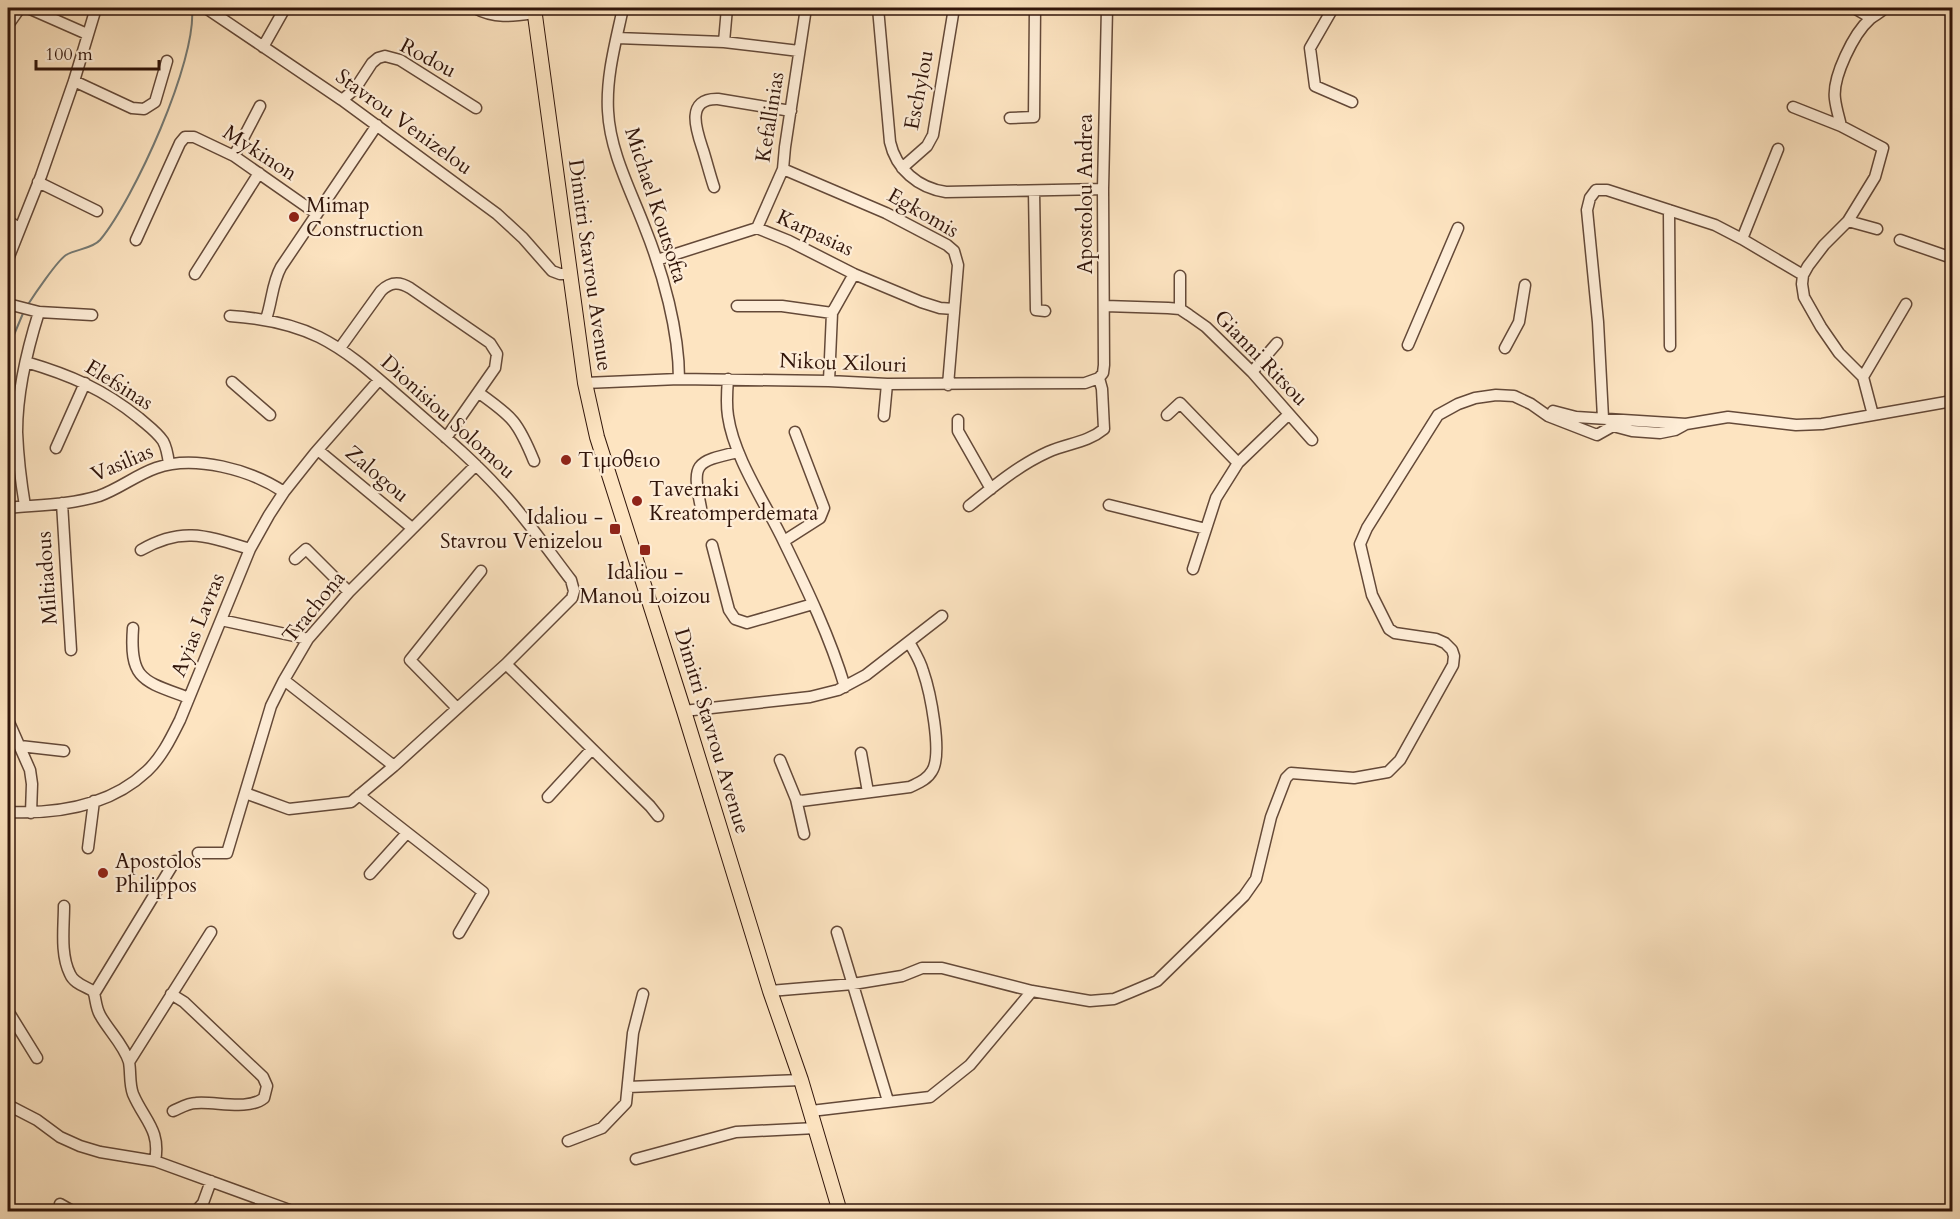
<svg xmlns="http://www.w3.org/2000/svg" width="1960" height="1219" viewBox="0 0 1960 1219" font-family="Cardo,serif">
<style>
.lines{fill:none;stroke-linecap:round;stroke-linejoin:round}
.stream{stroke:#757a74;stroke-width:2}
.minor-casing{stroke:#644938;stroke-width:13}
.major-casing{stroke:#31150a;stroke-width:16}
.minor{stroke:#feedd7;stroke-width:10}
.major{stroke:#fde4c1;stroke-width:14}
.poi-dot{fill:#8f2418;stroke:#feedd7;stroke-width:2}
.labels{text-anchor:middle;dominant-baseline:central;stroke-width:4.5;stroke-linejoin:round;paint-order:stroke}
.street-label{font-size:21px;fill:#31150a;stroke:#feedd7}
.poi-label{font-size:21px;fill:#31150a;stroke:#feedd7;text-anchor:start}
</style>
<rect width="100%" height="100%" fill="#fde4c1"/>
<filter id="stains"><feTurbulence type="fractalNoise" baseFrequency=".00333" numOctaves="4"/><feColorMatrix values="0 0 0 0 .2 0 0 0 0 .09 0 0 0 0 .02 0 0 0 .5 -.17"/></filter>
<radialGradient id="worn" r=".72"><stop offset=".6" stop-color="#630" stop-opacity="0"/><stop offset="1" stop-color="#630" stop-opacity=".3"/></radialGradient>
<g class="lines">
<path class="stream" d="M27,306C34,295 57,261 66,255C76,249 92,249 100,240C134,199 197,61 192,8
M8,349L24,311"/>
<g class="minor-casing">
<path id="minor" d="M28,8L87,34
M206,8L342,100L497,214L523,238L552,271L560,274H570
M475,8C495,19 513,16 535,13
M623,8C616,41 606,76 608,111C610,152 631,191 645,228C663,273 679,331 679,379
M878,8L890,142C896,169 918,188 946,192L1103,189
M1333,8L1310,48L1315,86L1352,102
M1854,8L1871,18
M8,25L20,8
M617,38L724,42L799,51
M724,42L727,8
M263,47L285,8
M74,81L132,108L144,109L155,102L167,61
M342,100L355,89L372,63L378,58L385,56L400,60L476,108
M1793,107L1841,126L1883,148L1875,177L1848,221L1824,245L1808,266L1803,275L1802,284L1804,297L1821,327L1839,353L1863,377L1873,415
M1010,118L1034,117L1035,8
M1841,126C1839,117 1836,108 1835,99C1832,77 1854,33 1870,19C1876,14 1879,14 1885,8
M234,156L260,106
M902,168L927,146L933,135L954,8
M783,169L886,213L947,245L954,251L958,265L948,385
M38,182L97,211
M714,187C710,175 707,163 703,150C697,132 684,98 718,99L791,111
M1034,191L1036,310L1045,311
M1669,210L1670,346
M8,221L19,228
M1848,221L1877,229
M757,228L783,169L785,147L806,8
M1742,239L1778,149
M136,240L180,143L185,137H194L234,156L317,214
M1900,240L1952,258
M8,259L41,176L74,81L96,8
M657,260L757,228L789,241L854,274L921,302L940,308L954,309
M195,274L259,173
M8,304L39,312L92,315
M737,306H782L832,313
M1105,306L1168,308L1180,309L1189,315L1206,327L1252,372L1312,440
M1180,309V276
M230,316C261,318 290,323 319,337C351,353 376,377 403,400C436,429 470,457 500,490C526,518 548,550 571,580L574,591L572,598L506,664L650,806L658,816
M266,319C272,302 272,283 281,267L377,125
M1408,345L1458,228
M340,348L381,291C390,282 399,281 410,288L490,343L497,354L495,368L446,438
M1505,348L1519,322L1525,285
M26,362C70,375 103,389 139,418C147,425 157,432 163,441C167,448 168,456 169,464
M1252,372L1277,343
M1863,377L1906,304
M1099,378L1103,373L1104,365L1103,189L1107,8
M728,379C727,391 726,404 728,416C734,458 766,504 784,542C807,589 830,637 845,687
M829,381L832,313L854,274
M232,382L270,415
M585,383L679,379L829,381L887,384L1085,383L1099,378
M479,393C513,417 518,422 534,461
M1553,411L1576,417L1686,424
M1167,415L1180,403L1238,463
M884,416L887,384
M1603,418L1598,322L1587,210L1590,198L1596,190H1607L1715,225L1742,239L1803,275
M958,420V431L991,489
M56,448L85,383
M318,450L412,528
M62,503L71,650
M1109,505L1206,529
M25,506C21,482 18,457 17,432C17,392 27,350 39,312
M969,506C994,486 1019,465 1048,452C1068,443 1087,443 1104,429L1102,389L1099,378
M8,508C38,505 69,505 99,496C119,489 136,475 156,468C194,454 251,470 284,492
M701,508C692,463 694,462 738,452
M784,541L820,518L824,508L795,432
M712,545L729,610L735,619L747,623L813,604
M141,550C182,526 207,536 250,549
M295,559L306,549L349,592
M1193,569L1216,498L1238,463L1288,415
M221,620L308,639
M133,628C129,681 144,681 189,698
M284,680L394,766L506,664
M456,707L410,660L481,571
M684,711L810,697L838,690L866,675L942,616
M8,720L30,770L32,784L31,813
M20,746L64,751
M861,753L868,792
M780,760L796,799L804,834
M245,793L289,809L351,802L394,766
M359,795L483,892L459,933
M548,797L592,749
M796,799L801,801L910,787C918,783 927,780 932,771C943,754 930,691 923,671C920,660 914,651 909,642
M8,812C56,814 110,806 147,771C162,757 171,738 180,720L250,549L269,515L284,492L315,453L379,380
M88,848L94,801
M198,853H227L271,706L284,680L308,639L349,592L476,465
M370,874L407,833
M64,906C64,927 60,954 70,974C75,986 91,987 94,993C96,1001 96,1008 100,1015C108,1030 124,1045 129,1062C131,1073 129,1083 133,1094C144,1120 161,1130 155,1161
M837,932L888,1101
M770,991L853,984L902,976L922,968H942L1032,991L1090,1001L1114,999L1131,992L1157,981L1244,896L1256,879L1271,817L1286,778L1291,773L1354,778L1388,772L1400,760L1453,665L1454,656L1452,650L1445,643L1436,639L1395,633L1389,629L1372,595L1360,544L1367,528L1438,415L1458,404L1475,398L1496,395L1514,396L1531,404L1548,416L1597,435L1613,426L1632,431L1660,433L1675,430L1686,424L1728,417L1796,425L1822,424L1952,401
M94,994L175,861
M171,994L184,1002L263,1077L267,1086L264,1098C248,1111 215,1101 196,1103C188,1103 180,1108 173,1111
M8,1011L37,1058
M129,1062L211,932
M628,1087L801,1080
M8,1105L37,1120L60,1137L80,1146L100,1152L155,1161L295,1212
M811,1111L930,1097L970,1065L1032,991
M568,1141L602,1128L626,1103L633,1033L643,994
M636,1159L736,1132L816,1128
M60,1204L74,1212
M195,1212L203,1203L211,1181"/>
</g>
<g class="major-casing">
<path id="major" d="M534,8L585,383L597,437L684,711L770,991L801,1080L840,1212"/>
</g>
<use href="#minor" class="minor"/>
<use href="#major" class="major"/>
</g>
<g class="poi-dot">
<circle cx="294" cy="217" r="6"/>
<circle cx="566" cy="460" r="6"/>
<circle cx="637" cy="501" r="6"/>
<rect x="609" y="523" width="12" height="12" rx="3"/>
<rect x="639" y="544" width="12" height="12" rx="3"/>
<circle cx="103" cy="873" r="6"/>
</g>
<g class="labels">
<g class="street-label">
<text transform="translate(428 58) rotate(28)">Rodou</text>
<text transform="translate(919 90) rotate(-79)">Eschylou</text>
<text transform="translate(770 117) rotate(-81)">Kefallinias</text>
<text transform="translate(404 122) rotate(36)">Stavrou Venizelou</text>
<text transform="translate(260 153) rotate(33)">Mykinon</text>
<text transform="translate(1085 194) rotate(-90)">Apostolou Andrea</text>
<text transform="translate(656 205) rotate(72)">Michael Koutsofta</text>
<text transform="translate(923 213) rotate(30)">Egkomis</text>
<text transform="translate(815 233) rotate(25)">Karpasias</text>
<text transform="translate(590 265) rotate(82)">Dimitri Stavrou Avenue</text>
<text transform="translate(1261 358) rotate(46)">Gianni Ritsou</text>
<text transform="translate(843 363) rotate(2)">Nikou Xilouri</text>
<text transform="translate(119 385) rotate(32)">Elefsinas</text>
<text transform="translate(448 417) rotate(42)">Dionisiou Solomou</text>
<text transform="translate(122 463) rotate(-23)">Vasilias</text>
<text transform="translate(377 474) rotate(40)">Zalogou</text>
<text transform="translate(47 578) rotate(-94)">Miltiadous</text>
<text transform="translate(314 607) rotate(-51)">Trachona</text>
<text transform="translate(198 625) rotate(-68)">Ayias Lavras</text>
<text transform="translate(712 731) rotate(73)">Dimitri Stavrou Avenue</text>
</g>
<g class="poi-label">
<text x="306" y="205">Mimap<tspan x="306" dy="24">Construction</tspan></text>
<text x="578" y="460">Τιμοθειο</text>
<text x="649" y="489">Tavernaki<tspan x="649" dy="24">Kreatomperdemata</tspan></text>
<text x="603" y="517" text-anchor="end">Idaliou -<tspan x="603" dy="24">Stavrou Venizelou</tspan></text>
<text x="645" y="572" text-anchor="middle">Idaliou -<tspan x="645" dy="24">Manou Loizou</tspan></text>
<text x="115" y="861">Apostolos<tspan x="115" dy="24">Philippos</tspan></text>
</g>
</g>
<rect width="1960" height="1219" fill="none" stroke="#fde4c1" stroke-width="30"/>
<rect x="9" y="9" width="1942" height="1201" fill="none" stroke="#31150a" stroke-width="3"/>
<rect x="15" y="15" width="1930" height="1189" fill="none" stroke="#31150a" stroke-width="1.5"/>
<path d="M36 60v9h123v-9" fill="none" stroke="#31150a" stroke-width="3"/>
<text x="45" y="60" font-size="18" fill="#31150a" stroke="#feedd7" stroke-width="4.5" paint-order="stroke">100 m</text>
<rect width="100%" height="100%" filter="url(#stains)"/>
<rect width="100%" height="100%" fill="url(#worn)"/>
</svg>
